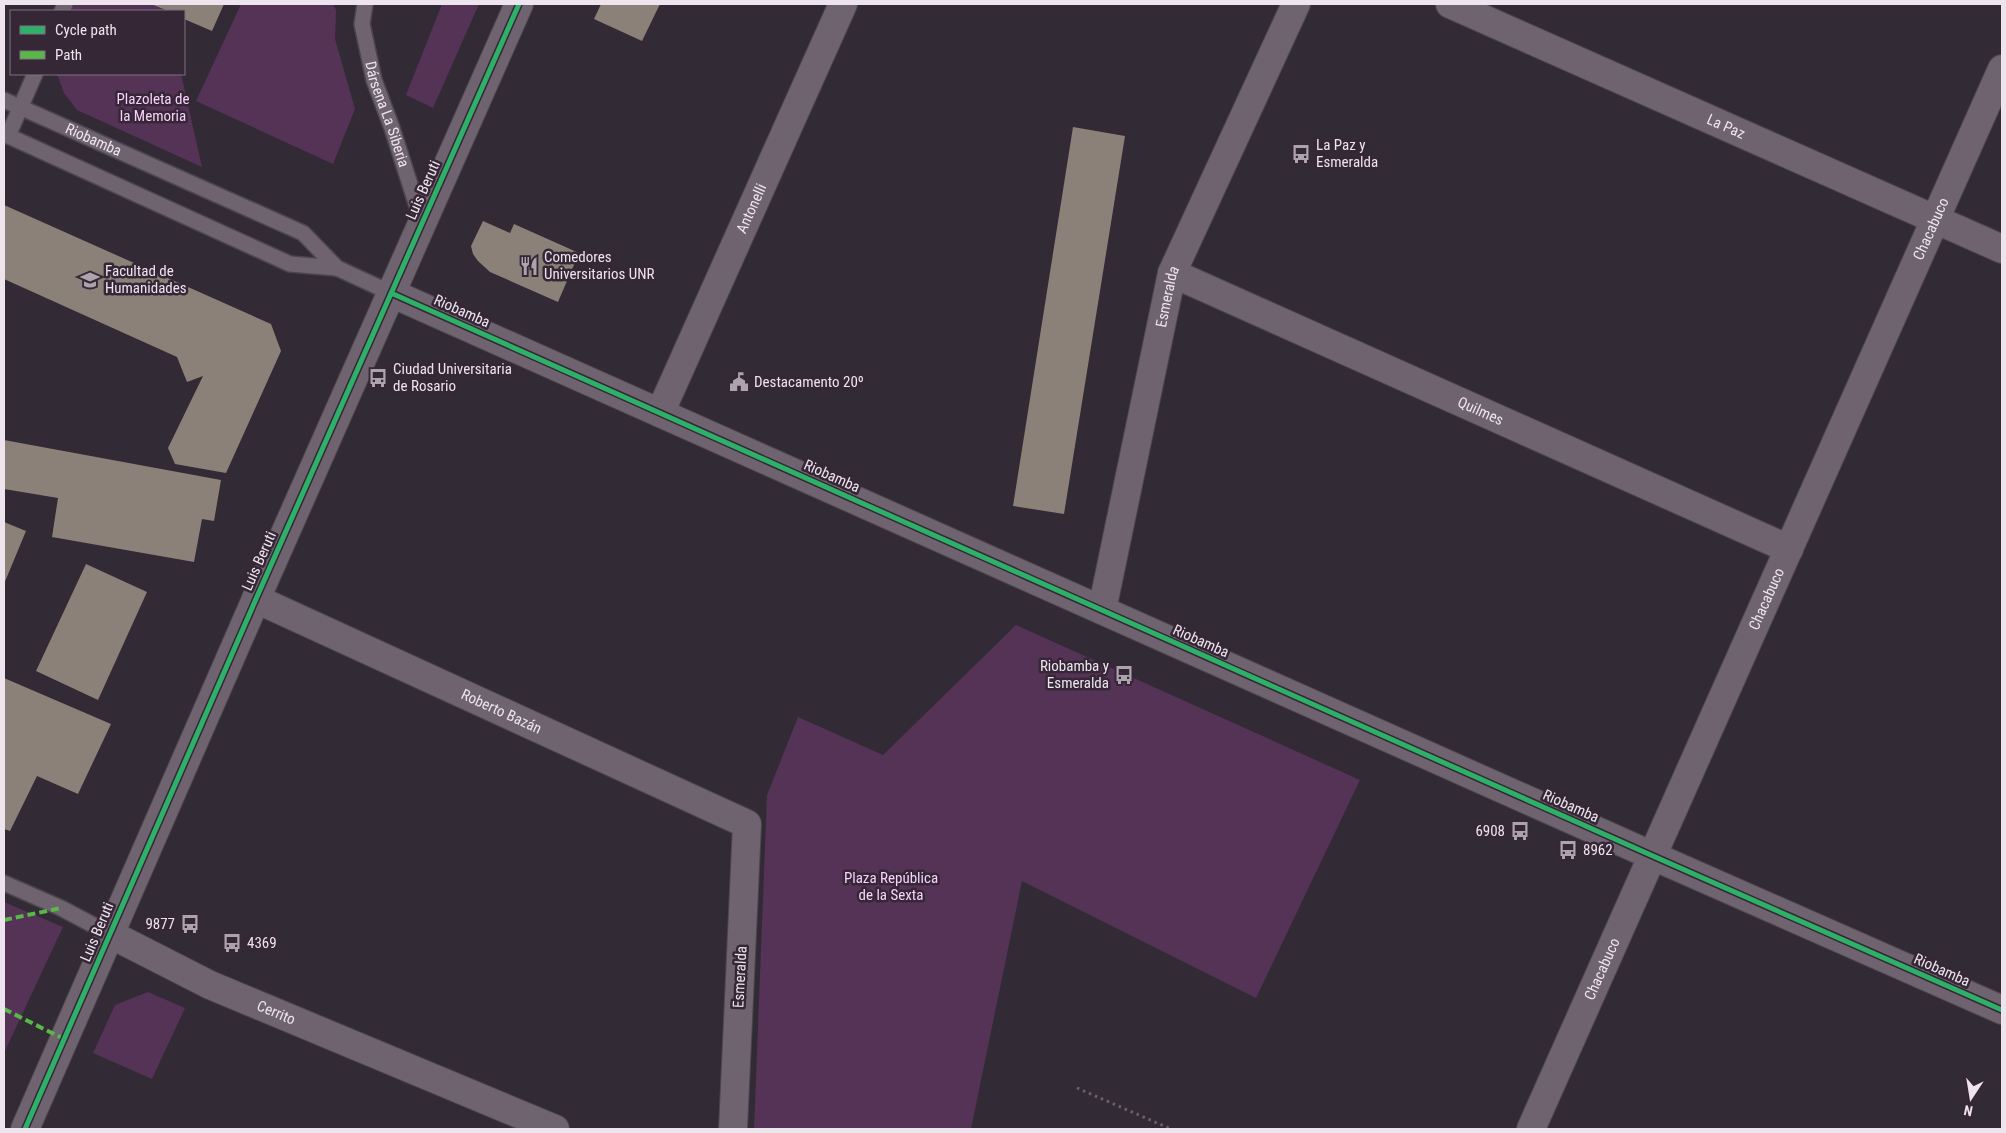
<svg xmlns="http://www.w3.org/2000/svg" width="2006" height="1133" viewBox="0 0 2006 1133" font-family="'Roboto Condensed',sans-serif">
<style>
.green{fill:#543357}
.building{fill:#8b8179}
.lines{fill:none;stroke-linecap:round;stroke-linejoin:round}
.service-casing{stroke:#4b454d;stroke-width:18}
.minor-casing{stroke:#4b454d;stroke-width:30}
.path{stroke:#6a616b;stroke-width:3;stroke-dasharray:2.5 4;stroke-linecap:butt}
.service{stroke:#6e636f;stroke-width:15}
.minor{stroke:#6e636f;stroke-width:28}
.quiet{stroke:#58b947;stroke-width:4;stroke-dasharray:8 4;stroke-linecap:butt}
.cycleway-casing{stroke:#362737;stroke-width:8}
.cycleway{stroke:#2db169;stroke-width:5}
.labels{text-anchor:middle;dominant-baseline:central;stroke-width:5;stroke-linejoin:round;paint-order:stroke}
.park-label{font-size:15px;fill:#f8d1fc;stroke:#362737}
.street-label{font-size:15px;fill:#ede4ee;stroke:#362737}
.poi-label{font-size:15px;fill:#ede4ee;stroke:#362737;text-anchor:start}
</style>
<rect width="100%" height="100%" fill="#322a34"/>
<path class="green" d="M71,4H151L167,11H68Z
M241,4H333L336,10L335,39L355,109L333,164L196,101Z
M442,4H479L433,108L406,95Z
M57,74H181L202,167L77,110L64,93Z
M1016,625L1360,780L1256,998L1022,881L971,1129H754L767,795L798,717L883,755Z
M4,902L63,927L4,1053Z
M148,992L185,1008L152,1079L93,1053L115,1005Z"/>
<path class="building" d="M151,4H224L212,31L184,19V11H168Z
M601,4H660L642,41L594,19Z
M1073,127L1125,136L1064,514L1013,506Z
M4,205L271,324L281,351L226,473L175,464L168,448L203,376L187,382L177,357L4,279Z
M483,221L510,233L514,224L579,253L558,302L490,272L478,261L473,254L471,246Z
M4,440L221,480L214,521L202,519L194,562L52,537L58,498L4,489Z
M4,522L26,531L4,584Z
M86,564L147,592L98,700L36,671Z
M4,678L111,724L78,794L37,776L10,831L4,829Z"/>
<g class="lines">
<g class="service-casing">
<g id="service">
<path id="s1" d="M365,4L362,24L374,80L392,128L422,222"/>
<path d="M62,11L65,4"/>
<path id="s2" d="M4,100L303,233L337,268L391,293"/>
<path d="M4,134L290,264L337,268"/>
<path d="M8,136L35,74"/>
<path d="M4,883L61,908L110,934"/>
</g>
</g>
<g class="minor-casing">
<g id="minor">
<path id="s3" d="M1450,4L2002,249"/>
<path id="s4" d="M1172,273L1789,549"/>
<path d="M391,293L1653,856L2002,1010"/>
<path id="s5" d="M660,413L843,4"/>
<path id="s6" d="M256,599L747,824L733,1129"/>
<path id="s7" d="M1102,610L1172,273L1296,4"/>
<path id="s8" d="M110,934L210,985L555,1129"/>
<path d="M25,1129L256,599L519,4"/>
<path id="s9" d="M1531,1129L2002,69"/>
</g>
</g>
<path class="path" d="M1077,1088L1171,1129"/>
<use href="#service" class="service"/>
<use href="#minor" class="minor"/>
<path class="quiet" d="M4,920L61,908
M4,1009L64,1039"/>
<g class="cycleway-casing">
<path id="cycleway" d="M391,293L1653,856L2002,1010
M25,1129L256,599L519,4"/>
</g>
<use href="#cycleway" class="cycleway"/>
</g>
<defs>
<g id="bus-bare" transform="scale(1.5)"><path d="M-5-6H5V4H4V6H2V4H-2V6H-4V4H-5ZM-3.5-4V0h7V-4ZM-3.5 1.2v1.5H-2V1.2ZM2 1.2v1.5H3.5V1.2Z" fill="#aca3ad" stroke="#362737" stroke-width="2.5" paint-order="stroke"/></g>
<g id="restaurant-bare" transform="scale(1.5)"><path d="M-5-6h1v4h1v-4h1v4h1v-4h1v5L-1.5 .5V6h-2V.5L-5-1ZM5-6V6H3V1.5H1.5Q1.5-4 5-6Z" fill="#aca3ad" stroke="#362737" stroke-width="2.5" paint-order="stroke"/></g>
<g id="university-bare" transform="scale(1.5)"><path d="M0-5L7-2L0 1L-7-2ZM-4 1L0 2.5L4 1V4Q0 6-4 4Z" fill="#aca3ad" stroke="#362737" stroke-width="2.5" paint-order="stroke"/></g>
<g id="civic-bare" transform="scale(1.5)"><path d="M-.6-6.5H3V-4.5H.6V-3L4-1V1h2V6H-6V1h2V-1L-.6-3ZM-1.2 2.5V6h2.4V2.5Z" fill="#aca3ad" stroke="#362737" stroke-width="2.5" paint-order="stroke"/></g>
</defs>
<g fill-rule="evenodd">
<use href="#bus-bare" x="1301" y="154"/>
<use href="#restaurant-bare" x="529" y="266"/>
<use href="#university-bare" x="90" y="280"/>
<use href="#bus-bare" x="378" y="378"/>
<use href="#civic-bare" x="739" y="382"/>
<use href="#bus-bare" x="1124" y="675"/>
<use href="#bus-bare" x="1520" y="831"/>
<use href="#bus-bare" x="1568" y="850"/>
<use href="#bus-bare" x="190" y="924"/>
<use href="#bus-bare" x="232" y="943"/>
</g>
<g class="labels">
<g class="park-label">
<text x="153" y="99">Plazoleta de<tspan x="153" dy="17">la Memoria</tspan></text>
<text x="891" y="878">Plaza República<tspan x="891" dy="17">de la Sexta</tspan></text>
</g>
<g class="street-label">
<text stroke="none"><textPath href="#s1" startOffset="114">Dársena La Siberia</textPath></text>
<text stroke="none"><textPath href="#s3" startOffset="302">La Paz</textPath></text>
<text stroke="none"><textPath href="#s2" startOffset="98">Riobamba</textPath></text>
<text transform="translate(423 190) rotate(-66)">Luis Beruti</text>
<text stroke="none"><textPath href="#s5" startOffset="224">Antonelli</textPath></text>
<text stroke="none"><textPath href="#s9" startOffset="985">Chacabuco</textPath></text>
<text stroke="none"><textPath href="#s7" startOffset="320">Esmeralda</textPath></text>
<text transform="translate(462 311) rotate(24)">Riobamba</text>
<text stroke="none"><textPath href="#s4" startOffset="338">Quilmes</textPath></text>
<text transform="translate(832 476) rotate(24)">Riobamba</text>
<text transform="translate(259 561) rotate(-66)">Luis Beruti</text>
<text stroke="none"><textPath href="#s9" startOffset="580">Chacabuco</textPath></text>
<text transform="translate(1201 641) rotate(24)">Riobamba</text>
<text stroke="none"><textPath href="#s6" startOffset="270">Roberto Bazán</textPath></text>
<text transform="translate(1571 806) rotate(24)">Riobamba</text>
<text transform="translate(97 932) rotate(-67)">Luis Beruti</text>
<text stroke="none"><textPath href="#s9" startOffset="175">Chacabuco</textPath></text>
<text transform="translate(1942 970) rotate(24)">Riobamba</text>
<text transform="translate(740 977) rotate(-87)">Esmeralda</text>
<text stroke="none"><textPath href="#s8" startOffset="184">Cerrito</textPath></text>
</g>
<g class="poi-label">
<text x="1316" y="145">La Paz y<tspan x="1316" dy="17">Esmeralda</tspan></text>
<text x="544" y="257">Comedores<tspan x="544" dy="17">Universitarios UNR</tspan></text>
<text x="105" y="271">Facultad de<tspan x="105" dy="17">Humanidades</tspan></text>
<text x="393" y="369">Ciudad Universitaria<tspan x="393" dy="17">de Rosario</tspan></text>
<text x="754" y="382">Destacamento 20º</text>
<text x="1109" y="666" text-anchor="end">Riobamba y<tspan x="1109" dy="17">Esmeralda</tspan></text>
<text x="1505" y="831" text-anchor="end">6908</text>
<text x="1583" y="850">8962</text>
<text x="175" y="924" text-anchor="end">9877</text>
<text x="247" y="943">4369</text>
</g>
</g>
<rect width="2006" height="1133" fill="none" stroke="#ede4ee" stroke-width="10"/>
<rect x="10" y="10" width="175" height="65" fill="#362737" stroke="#7f7380"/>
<rect x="20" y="26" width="25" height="8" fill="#2db169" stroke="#7f7380"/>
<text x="55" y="35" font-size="15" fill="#ede4ee">Cycle path</text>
<rect x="20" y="51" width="25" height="8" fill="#58b947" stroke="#7f7380"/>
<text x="55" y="60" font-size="15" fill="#ede4ee">Path</text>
<g transform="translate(1971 1098) rotate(192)" stroke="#362737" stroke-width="4" paint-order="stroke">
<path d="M0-4L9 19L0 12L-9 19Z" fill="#ede4ee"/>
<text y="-8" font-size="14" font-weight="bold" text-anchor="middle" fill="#ede4ee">N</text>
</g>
</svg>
